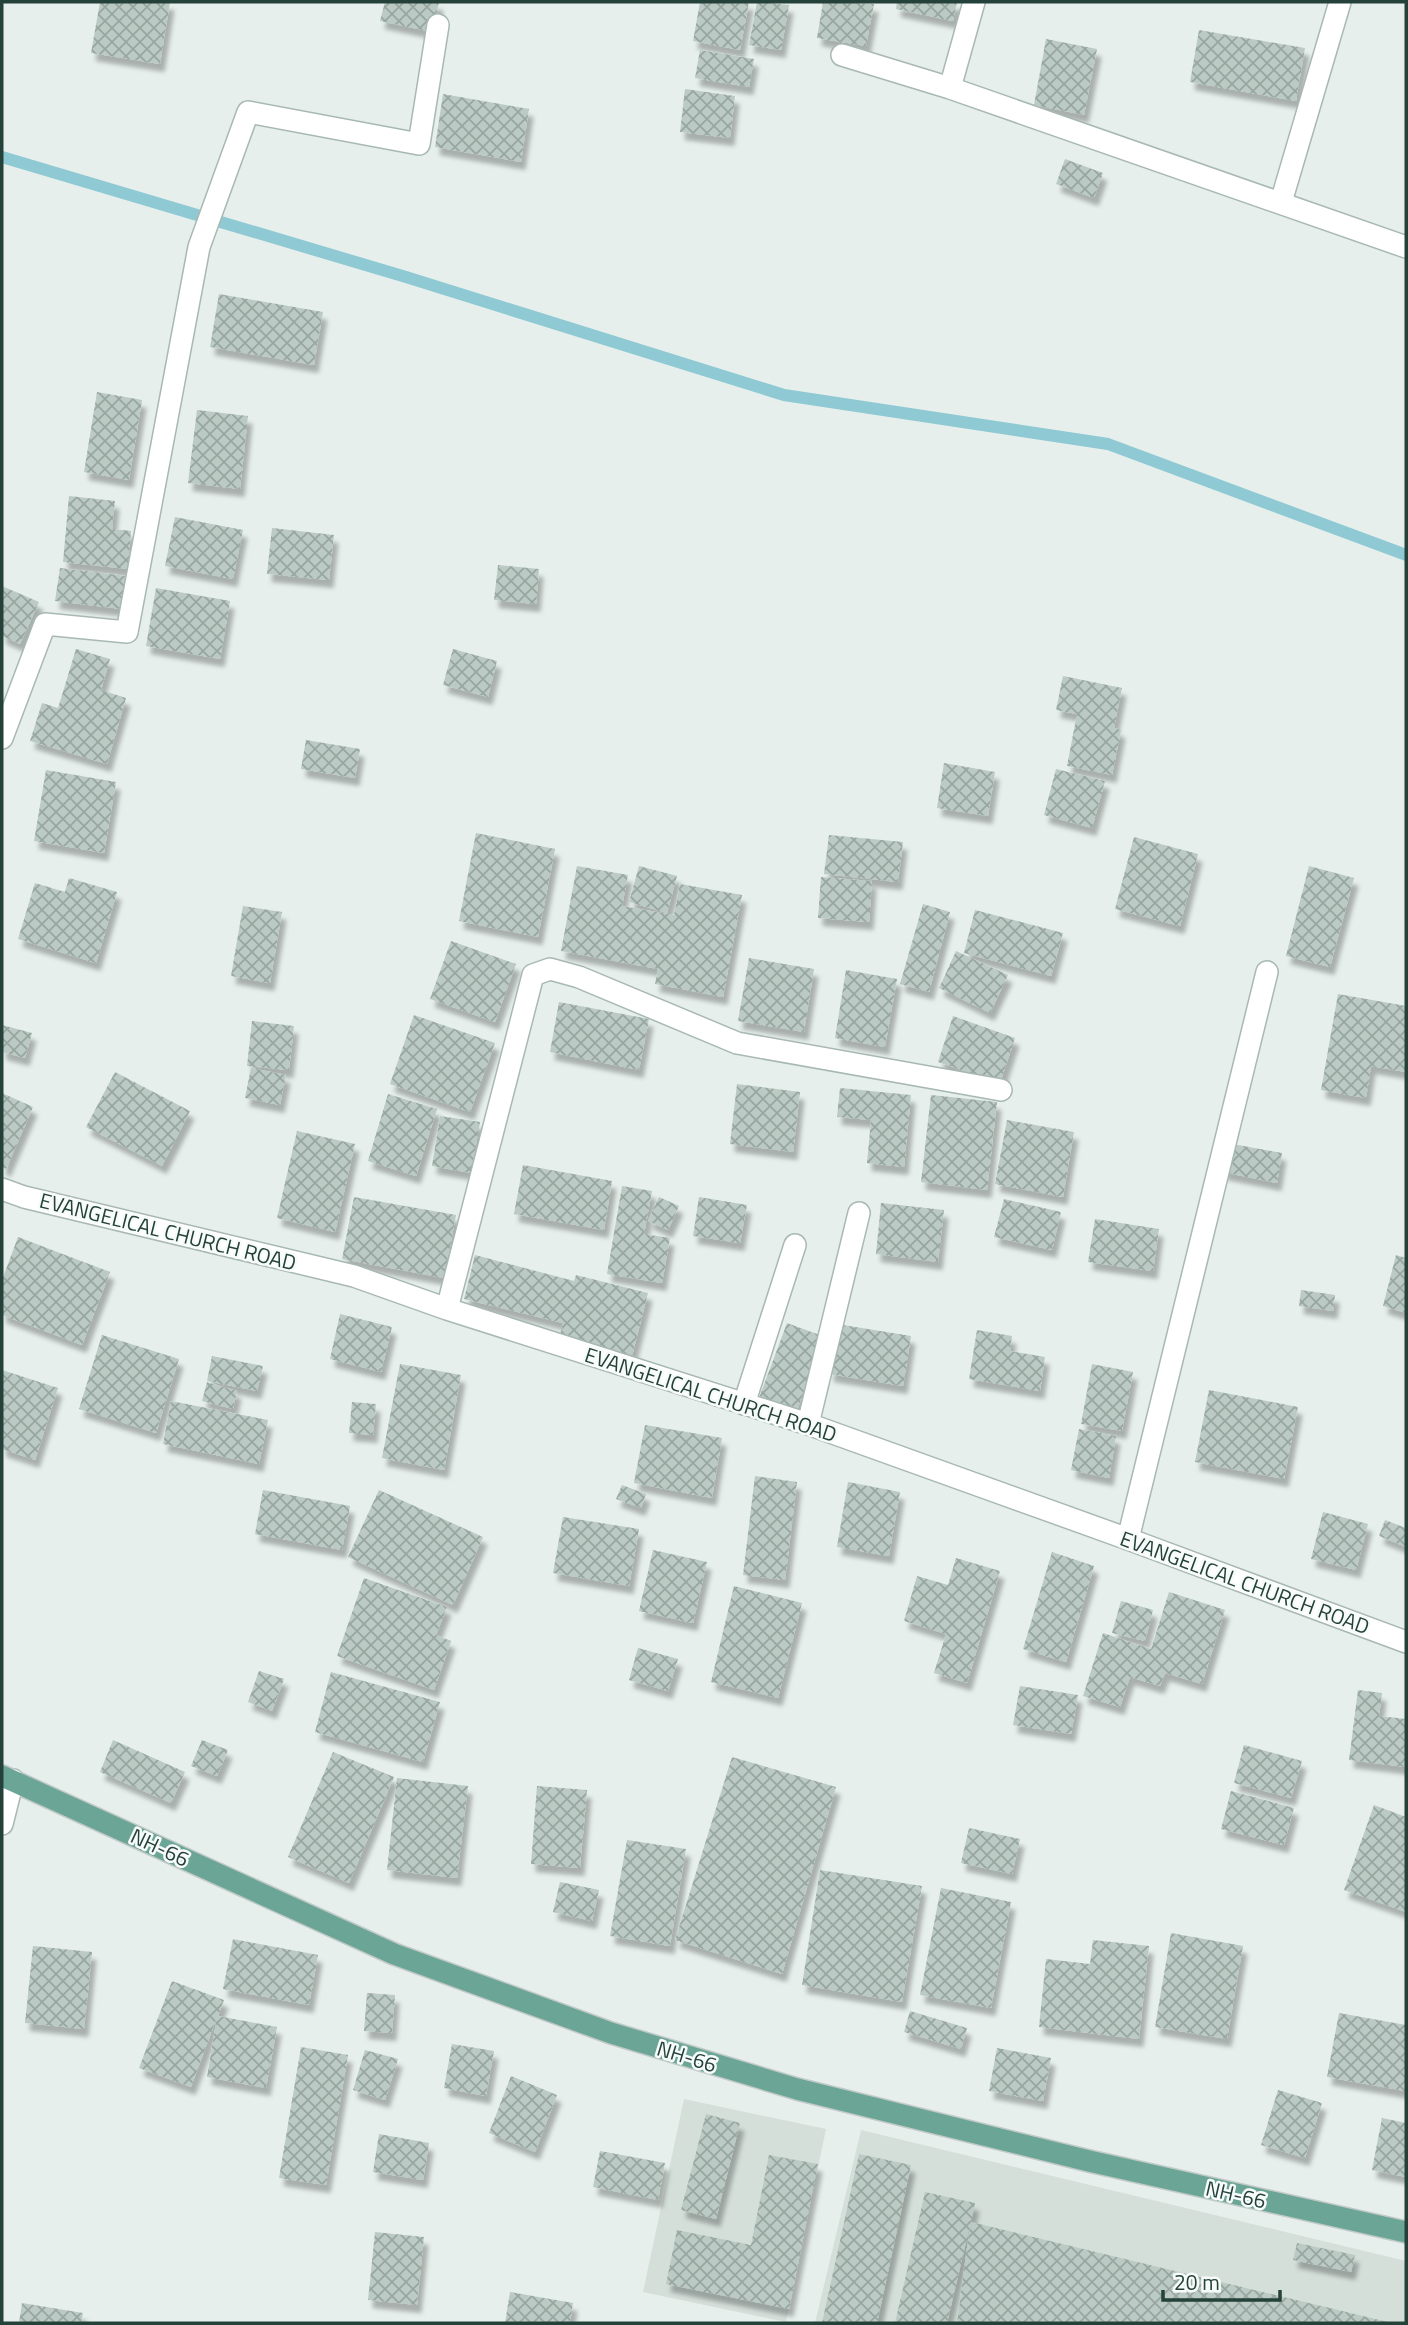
<svg xmlns="http://www.w3.org/2000/svg" width="1408" height="2325" viewBox="0 0 1408 2325" font-family="'Titillium Web',sans-serif">
<style>
.built{fill:#d4dfda}
.lines{fill:none;stroke-linecap:round;stroke-linejoin:round}
.stream{stroke:#8ec9d4;stroke-width:12}
.building{fill:url(#building-cross-hatch);filter:url(#shadow)}
.minor-casing{stroke:#a8b8b2;stroke-width:24}
.major-casing{stroke:#c2cac8;stroke-width:24}
.minor{stroke:#fff;stroke-width:21}
.major{stroke:#6aa596;stroke-width:21}
.labels{text-anchor:middle;dominant-baseline:central;stroke-width:5;stroke-linejoin:round;paint-order:stroke}
.street-label{font-size:21px;fill:#24423a;stroke:#f7fbf9}
</style>
<defs>
<pattern id="building-cross-hatch" width="8" height="8" patternUnits="userSpaceOnUse" patternTransform="scale(1.75)"><rect width="8" height="8" fill="#bbcac4"/><path d="M0 0l8 8M0 8l8-8" fill="none" stroke="#98a6a0"/></pattern>
<filter id="shadow"><feDropShadow dx="4.5" dy="8" stdDeviation="2" flood-color="#0004"/></filter>
</defs>
<rect width="100%" height="100%" fill="#e6efeb"/>
<path class="built" d="M684,2099L826,2129L786,2322L643,2292Z
M861,2130L1406,2261V2323H815Z"/>
<g class="lines">
<path class="stream" d="M2,157L406,277L784,395L1108,444L1406,555"/>
</g>
<path class="building" d="M100,2H170L160,64L91,53Z
M385,2H439L432,32L380,21Z
M700,2H749L740,50L693,41Z
M757,2L789,5L781,50L749,45Z
M823,2L874,4L866,46L817,38Z
M897,2H957L953,21L896,9Z
M1199,30L1305,48L1296,101L1190,82Z
M1046,39L1097,49L1084,115L1034,105Z
M700,50L754,59L749,87L695,78Z
M685,89L735,96L730,138L680,132Z
M443,94L529,109L521,162L435,147Z
M1065,159L1103,173L1094,198L1056,184Z
M219,294L323,312L314,365L210,347Z
M97,392L142,400L129,480L84,472Z
M197,410L248,416L240,489L188,483Z
M69,496L115,501L112,529L131,531L128,569L63,562Z
M175,517L243,530L233,579L165,566Z
M272,528L334,535L329,580L267,574Z
M498,565L539,569L536,604L494,600Z
M60,568L126,576L122,609L55,601Z
M2,586L39,602L20,644L2,636Z
M156,588L230,601L220,659L146,646Z
M76,649L110,659L101,690L126,698L107,764L30,741L42,703L58,708Z
M453,649L497,661L488,697L443,685Z
M1063,676L1122,688L1114,728L1121,730L1112,775L1067,766L1077,714L1056,710Z
M306,740L360,749L355,778L301,769Z
M944,763L995,772L988,816L937,808Z
M1056,769L1105,781L1092,828L1044,815Z
M46,770L116,782L104,853L34,841Z
M476,833L555,849L538,937L459,921Z
M829,835L903,842L898,882L824,874Z
M1134,837L1198,854L1180,926L1115,909Z
M577,866L628,875L622,906L674,915L680,884L742,895L723,997L655,984L658,969L561,951Z
M639,866L677,876L667,913L629,902Z
M1309,866L1354,878L1330,967L1286,956Z
M821,877L872,881L869,922L818,918Z
M69,878L117,892L96,963L18,939L35,883L65,892Z
M923,904L950,912L929,992L900,984Z
M243,906L282,912L270,983L231,976Z
M975,910L1063,933L1051,976L964,953Z
M451,941L516,964L495,1022L430,999Z
M956,951L1008,975L990,1013L939,988Z
M749,958L814,969L804,1032L738,1021Z
M846,970L897,979L885,1047L835,1038Z
M1338,994L1406,1006V1072L1371,1066L1366,1098L1321,1090Z
M559,1002L649,1019L639,1070L550,1052Z
M414,1015L495,1043L470,1112L390,1084Z
M953,1016L1015,1038L1000,1083L938,1062Z
M252,1021L294,1026L289,1070L247,1066Z
M2,1025L32,1033L25,1058L2,1052Z
M251,1068L286,1075L280,1105L245,1098Z
M115,1072L190,1111L162,1166L86,1127Z
M737,1084L800,1092L793,1152L730,1144Z
M840,1088L911,1095L904,1167L867,1163L871,1120L837,1117Z
M2,1093L33,1107L6,1169L2,1167Z
M388,1094L437,1109L416,1176L368,1161Z
M931,1095L997,1102L987,1190L921,1182Z
M440,1116L480,1122L471,1173L432,1166Z
M1007,1120L1074,1132L1063,1197L995,1184Z
M297,1131L355,1144L335,1232L277,1218Z
M1227,1143L1282,1153L1277,1183L1222,1172Z
M523,1165L612,1181L604,1230L514,1214Z
M622,1186L652,1191L644,1234L670,1238L662,1283L607,1274Z
M354,1197L456,1215L444,1278L342,1259Z
M659,1197L679,1206L668,1230L648,1221Z
M699,1197L747,1205L740,1243L693,1236Z
M1004,1199L1061,1212L1052,1250L994,1237Z
M881,1203L944,1210L938,1262L876,1254Z
M1095,1219L1159,1229L1153,1271L1088,1262Z
M18,1237L110,1272L82,1345L2,1315V1280Z
M475,1255L574,1281L576,1275L648,1293L631,1360L558,1342L563,1323L464,1299Z
M1396,1255L1406,1258V1313L1383,1306Z
M1301,1290L1335,1295L1333,1311L1299,1306Z
M340,1314L392,1327L381,1372L330,1359Z
M787,1323L825,1337L796,1413L759,1398Z
M837,1324L911,1336L903,1386L829,1374Z
M977,1330L1012,1336L1010,1351L1045,1357L1040,1391L969,1379Z
M102,1335L179,1359L156,1433L79,1409Z
M212,1356L263,1366L257,1391L207,1381Z
M400,1364L461,1375L444,1470L382,1458Z
M1092,1364L1133,1372L1122,1431L1081,1424Z
M2,1370L58,1388L35,1460L2,1449Z
M207,1382L237,1391L233,1409L202,1401Z
M1209,1390L1298,1407L1284,1479L1195,1462Z
M171,1401L268,1420L259,1464L163,1444Z
M352,1402L376,1404L373,1435L349,1433Z
M645,1425L722,1438L712,1498L634,1483Z
M1079,1429L1116,1436L1109,1478L1071,1470Z
M755,1476L797,1482L785,1580L743,1575Z
M848,1482L900,1492L889,1556L837,1547Z
M622,1485L646,1494L641,1508L616,1499Z
M263,1490L350,1506L342,1550L255,1534Z
M379,1490L483,1537L453,1605L348,1557Z
M1323,1512L1368,1524L1356,1570L1311,1559Z
M563,1517L639,1529L629,1586L553,1573Z
M1385,1520L1406,1528V1547L1379,1536Z
M653,1550L707,1562L693,1623L639,1611Z
M1052,1552L1094,1566L1066,1662L1023,1649Z
M956,1558L1000,1571L967,1683L934,1673L946,1634L904,1621L917,1576L948,1585Z
M364,1578L447,1607L436,1635L451,1641L434,1690L337,1656Z
M734,1586L802,1603L778,1698L711,1682Z
M1169,1592L1225,1610L1202,1684L1165,1673L1160,1686L1130,1677L1120,1707L1083,1696L1103,1633L1151,1649Z
M1121,1601L1153,1610L1145,1641L1112,1633Z
M638,1648L678,1659L668,1691L629,1680Z
M259,1671L284,1679L272,1711L248,1702Z
M331,1672L440,1702L423,1762L315,1732Z
M1020,1686L1078,1695L1071,1734L1013,1725Z
M1358,1690L1382,1693L1379,1716L1406,1719V1767L1349,1760Z
M113,1740L185,1772L171,1803L100,1772Z
M202,1740L228,1750L217,1776L191,1766Z
M1244,1745L1302,1761L1291,1798L1234,1783Z
M333,1752L394,1777L349,1883L288,1857Z
M732,1757L836,1787L782,1974L675,1940Z
M397,1778L468,1786L457,1878L387,1870Z
M537,1786L587,1790L580,1868L531,1864Z
M1231,1791L1294,1808L1284,1845L1221,1829Z
M1374,1805L1406,1817V1912L1344,1890Z
M969,1828L1020,1839L1012,1874L961,1863Z
M627,1840L686,1849L670,1946L610,1936Z
M820,1870L922,1886L902,2002L802,1985Z
M560,1882L599,1890L592,1921L553,1912Z
M941,1888L1011,1902L991,2008L920,1995Z
M1171,1933L1243,1946L1227,2039L1155,2027Z
M233,1939L318,1955L309,2005L223,1989Z
M1093,1940L1149,1946L1139,2039L1039,2027L1046,1959L1090,1964Z
M33,1946L92,1952L84,2029L25,2023Z
M172,1981L224,2000L218,2016L277,2027L266,2088L207,2077L217,2017L191,2087L139,2068Z
M367,1993L395,1995L392,2033L364,2031Z
M910,2011L967,2028L961,2049L904,2032Z
M1339,2013L1406,2025L1405,2091L1327,2077Z
M452,2044L494,2051L486,2096L444,2088Z
M301,2047L348,2055L326,2185L279,2178Z
M997,2048L1051,2058L1043,2101L989,2091Z
M365,2050L398,2059L385,2100L353,2090Z
M511,2076L557,2095L535,2152L489,2133Z
M1278,2090L1322,2103L1305,2158L1261,2145Z
M706,2114L740,2123L716,2219L681,2210Z
M1382,2118L1406,2123V2177L1372,2170Z
M379,2134L429,2143L423,2180L373,2172Z
M600,2151L665,2163L658,2200L593,2187Z
M859,2154L911,2165L877,2323H822Z
M769,2155L818,2164L789,2309L666,2284L677,2230L751,2245Z
M925,2192L975,2203L971,2222L1392,2323H957L970,2225L947,2323H895Z
M375,2232L424,2237L417,2305L368,2300Z
M1297,2243L1355,2255L1351,2272L1293,2260Z
M510,2292L573,2303L570,2323H505Z
M22,2303L83,2313L81,2323H19Z"/>
<g class="lines">
<g class="minor-casing">
<path id="minor" d="M842,55L950,88L1406,247
M950,88L974,2
M1281,202L1340,2
M2,738L45,624L127,632L199,247L248,112L419,144L438,25
M2,1189L24,1197L354,1276L447,1309L808,1424L1128,1539L1406,1642
M447,1309L533,975L550,969L579,977L737,1043L1001,1090
M744,1404L795,1245
M808,1424L859,1213
M1128,1539L1267,972
M2,1824L13,1780"/>
</g>
<g class="major-casing">
<path id="major" d="M2,1776L394,1954L611,2033L797,2089L1089,2161L1406,2232"/>
</g>
<use href="#minor" class="minor"/>
<use href="#major" class="major"/>
</g>
<g class="labels">
<g class="street-label">
<text transform="translate(168 1231) rotate(14)">EVANGELICAL CHURCH ROAD</text>
<text transform="translate(711 1394) rotate(18)">EVANGELICAL CHURCH ROAD</text>
<text transform="translate(1245 1582) rotate(20)">EVANGELICAL CHURCH ROAD</text>
<text transform="translate(160 1847) rotate(25)">NH-66</text>
<text transform="translate(687 2056) rotate(17)">NH-66</text>
<text transform="translate(1236 2194) rotate(13)">NH-66</text>
</g>
</g>
<rect width="1408" height="2325" fill="none" stroke="#24423a" stroke-width="7"/>
<path d="M1163 2290v10h117v-10" fill="none" stroke="#24423a" stroke-width="3.5"/>
<text x="1174" y="2290" font-size="21" fill="#24423a" stroke="#f7fbf9" stroke-width="5" paint-order="stroke">20 m</text>
</svg>
